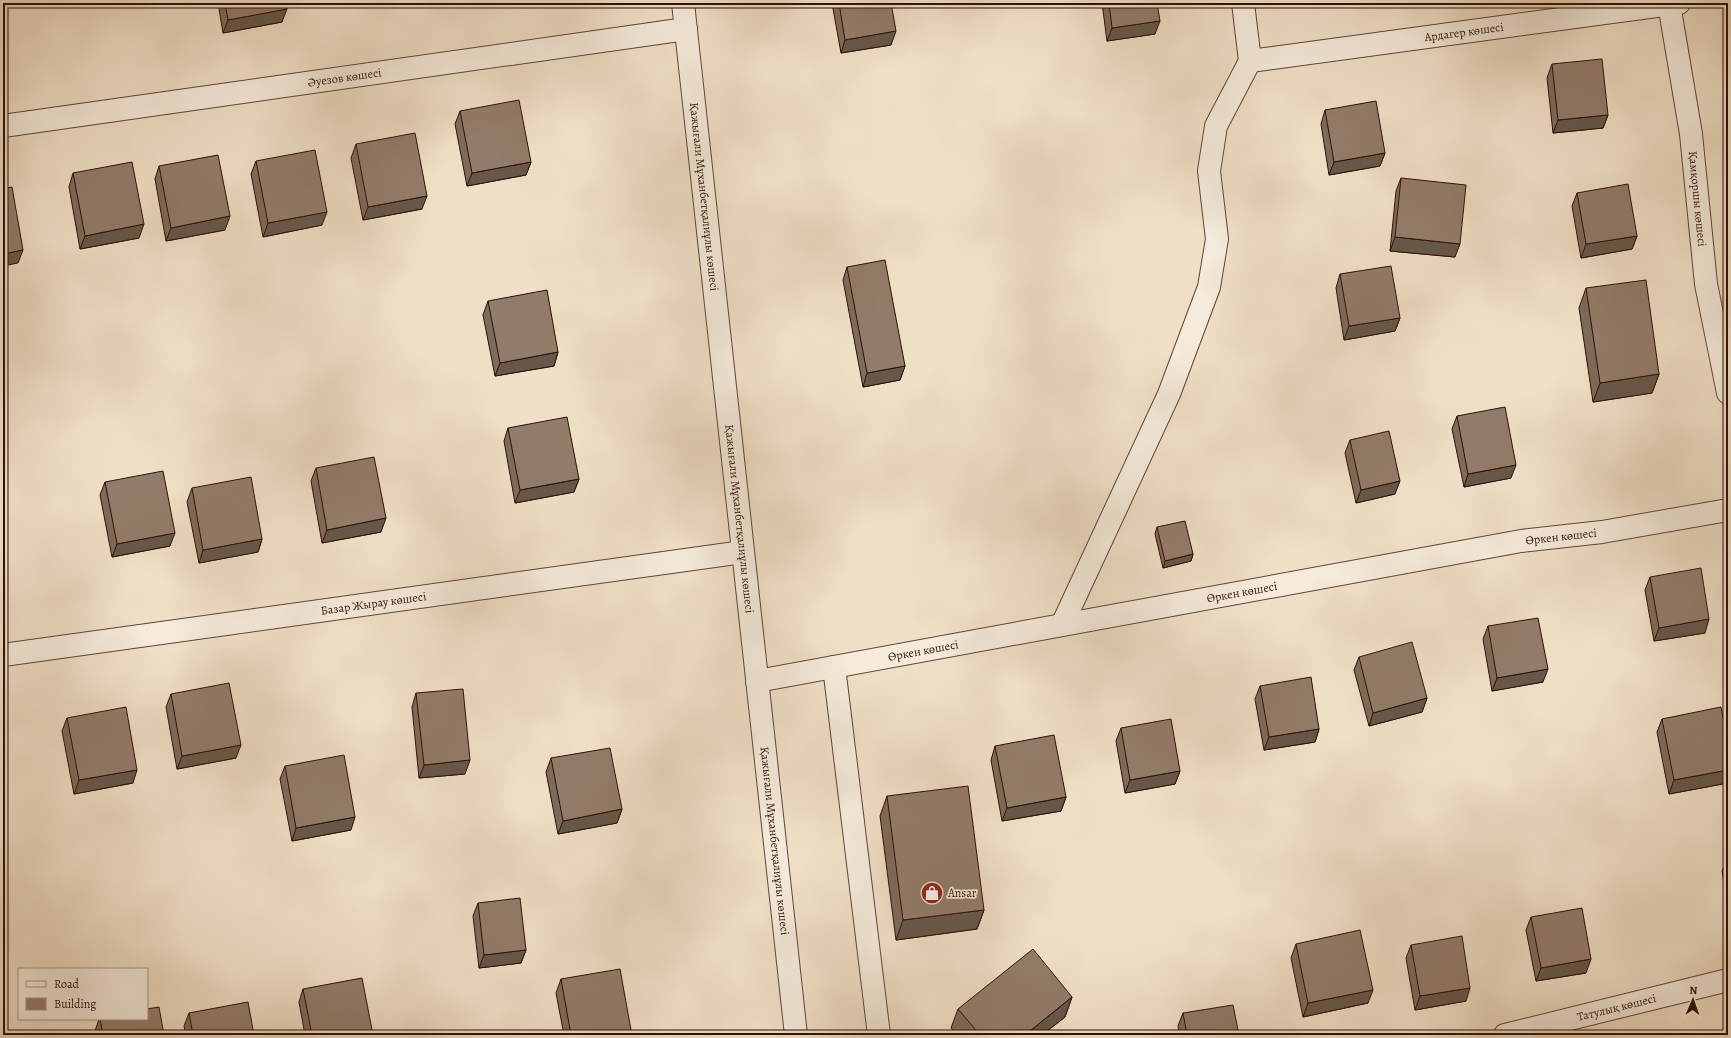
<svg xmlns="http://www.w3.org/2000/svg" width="1731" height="1038" viewBox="0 0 1731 1038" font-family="Alegreya,serif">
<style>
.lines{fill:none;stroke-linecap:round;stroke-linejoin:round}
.minor-casing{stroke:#5e4436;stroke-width:24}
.minor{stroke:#f5eadb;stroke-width:22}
.wall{fill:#7e6b5b;stroke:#2d1006}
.shaded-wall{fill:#66574a;stroke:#2d1006}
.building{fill:#927c6a;stroke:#2d1006}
.labels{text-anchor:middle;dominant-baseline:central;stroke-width:3.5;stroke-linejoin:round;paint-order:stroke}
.street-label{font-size:12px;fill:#2d1006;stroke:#f5eadb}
.poi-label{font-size:12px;fill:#2d1006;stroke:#f5eadb;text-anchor:start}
</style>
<rect width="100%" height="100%" fill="#f0dfc7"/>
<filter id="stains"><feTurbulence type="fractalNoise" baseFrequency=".005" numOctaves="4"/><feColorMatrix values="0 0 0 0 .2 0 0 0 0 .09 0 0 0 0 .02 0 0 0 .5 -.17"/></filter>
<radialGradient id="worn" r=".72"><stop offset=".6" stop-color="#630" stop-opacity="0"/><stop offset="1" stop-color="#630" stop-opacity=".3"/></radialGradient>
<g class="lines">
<g class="minor-casing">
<g id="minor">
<path id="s1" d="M683,3L796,1035"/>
<path id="s2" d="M1669,4L1691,134L1706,284L1728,393"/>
<path id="s3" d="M1250,61L1679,3"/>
<path id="s4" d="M3,126L686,29"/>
<path d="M1062,625L1169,394L1209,287L1217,239L1209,171L1216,126L1250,61L1243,3"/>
<path id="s5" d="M3,655L743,552"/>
<path d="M834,667L879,1035"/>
<path id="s6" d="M757,681L1521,541L1602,532L1728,510"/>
<path id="s7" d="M1505,1035L1728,980"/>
</g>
</g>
<use href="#minor" class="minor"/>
</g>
<path class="wall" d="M218,3H286L282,22L223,33Z
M832,3H891V45L841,53Z
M1102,3H1157L1155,34L1107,41Z
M1552,64L1608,115L1603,128L1553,133L1547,78Z
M1325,110L1385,153L1380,166L1329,175L1321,124Z
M460,111L531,162L526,175L467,186L455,124Z
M356,144L422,209L363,220L351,158Z
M256,161L322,225L263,237L251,174Z
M159,166L225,230L166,241L155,179Z
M73,173L139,238L80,249L69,187Z
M1401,178L1455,257L1390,251L1396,191Z
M1577,193L1637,236L1632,249L1581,258L1572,206Z
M847,267L905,366L900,380L863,387L843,280Z
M1340,274L1400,318L1395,331L1344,340L1336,288Z
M1586,288L1659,374L1652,393L1593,402L1579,308Z
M488,301L558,352L554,366L495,376L483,315Z
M1457,416L1511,478L1464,487L1452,429Z
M508,428L579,479L574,492L515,503L504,441Z
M1350,440L1395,494L1356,503L1345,453Z
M316,468L381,532L322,543L311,481Z
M105,482L170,546L112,557L100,495Z
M192,488L262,539L258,552L199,563L187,502Z
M1157,527L1193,554L1191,561L1163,568L1155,534Z
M1650,577L1705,633L1654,641L1645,590Z
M1488,626L1543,682L1492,691L1483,639Z
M1359,657L1427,698L1422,712L1369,726L1354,670Z
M1260,686L1319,729L1315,742L1264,750L1255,699Z
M416,693L465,774L419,778L412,707Z
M171,694L236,758L177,769L166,707Z
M67,718L133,783L74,794L62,731Z
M1662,719L1728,783L1669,794L1657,732Z
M1121,728L1180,771L1175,784L1125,793L1116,741Z
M995,746L1066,797L1061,811L1002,821L991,760Z
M551,758L622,809L617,823L558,834L546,772Z
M285,766L351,830L292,841L280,779Z
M887,796L984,910L977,929L896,940L880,816Z
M1727,858H1728V906L1722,871Z
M478,903L526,950L521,963L479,968L473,916Z
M1531,917L1586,973L1536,981L1526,930Z
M1296,944L1368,1003L1303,1017L1291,958Z
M1411,945L1466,1001L1415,1010L1406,958Z
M561,979L631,1030L630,1035H564L556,993Z
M303,989L373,1035H305L299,1002Z
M1072,997L1065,1017L1042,1035H957L951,1028L958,1009Z
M189,1013L254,1035H186L184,1026Z
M1183,1013L1239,1035H1179L1178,1026Z
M99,1019H147L164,1035H96L95,1031Z"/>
<path class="shaded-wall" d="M287,9L282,22L223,33L228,20Z
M1160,21L1155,34L1107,41L1112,28Z
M896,31L891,45L841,53L845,40Z
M1608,115L1603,128L1553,133L1558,120Z
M1385,153L1380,166L1329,175L1334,162Z
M531,162L526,175L467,186L472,173Z
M427,196L422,209L363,220L368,207Z
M327,212L322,225L263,237L268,223Z
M230,216L225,230L166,241L171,228Z
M144,224L139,238L80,249L85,236Z
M1637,236L1632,249L1581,258L1586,244Z
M1395,237L1460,244L1455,257L1390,251Z
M23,250L18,263L3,266V254Z
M1400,318L1395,331L1344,340L1349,326Z
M558,352L554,366L495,376L500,363Z
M905,366L900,380L863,387L867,373Z
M1659,374L1652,393L1593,402L1600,383Z
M1516,465L1511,478L1464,487L1468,474Z
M579,479L574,492L515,503L520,490Z
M1400,481L1395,494L1356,503L1361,490Z
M386,518L381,532L322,543L327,530Z
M175,533L170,546L112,557L117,544Z
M262,539L258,552L199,563L203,550Z
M1193,554L1191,561L1163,568L1165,561Z
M1709,619L1705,633L1654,641L1659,628Z
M1548,669L1543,682L1492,691L1497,678Z
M1427,698L1422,712L1369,726L1373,713Z
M1319,729L1315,742L1264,750L1269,737Z
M241,745L236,758L177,769L182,756Z
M470,760L465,774L419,778L424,765Z
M137,770L133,783L74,794L79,780Z
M1728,770V783L1669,794L1674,780Z
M1180,771L1175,784L1125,793L1130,780Z
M1066,797L1061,811L1002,821L1007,808Z
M622,809L617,823L558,834L563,821Z
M355,817L351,830L292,841L296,828Z
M984,910L977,929L896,940L903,920Z
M526,950L521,963L479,968L484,955Z
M1591,959L1586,973L1536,981L1541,968Z
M1470,988L1466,1001L1415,1010L1420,996Z
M1373,990L1368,1003L1303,1017L1308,1003Z
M1072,997L1065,1017L1042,1035H1025Z
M631,1030L630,1035H606Z"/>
<path class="building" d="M225,3H286L287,9L228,20Z
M839,3H891L896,31L845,40Z
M1109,3H1157L1160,21L1112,28Z
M1602,59L1608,115L1558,120L1552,64Z
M519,100L531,162L472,173L460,111Z
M1376,101L1385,153L1334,162L1325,110Z
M415,133L427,196L368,207L356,144Z
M315,150L327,212L268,223L256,161Z
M218,155L230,216L171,228L159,166Z
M132,162L144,224L85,236L73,173Z
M1401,178L1466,185L1460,244L1395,237Z
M1628,184L1637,236L1586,244L1577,193Z
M12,187L23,250L3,254V189Z
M885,260L905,366L867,373L847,267Z
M1391,266L1400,318L1349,326L1340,274Z
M1646,280L1659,374L1600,383L1586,288Z
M547,290L558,352L500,363L488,301Z
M1505,407L1516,465L1468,474L1457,416Z
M567,417L579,479L520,490L508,428Z
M1389,431L1400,481L1361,490L1350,440Z
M374,457L386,518L327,530L316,468Z
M163,471L175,533L117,544L105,482Z
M251,477L262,539L203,550L192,488Z
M1185,521L1193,554L1165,561L1157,527Z
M1701,568L1709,619L1659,628L1650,577Z
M1538,618L1548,669L1497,678L1488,626Z
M1412,642L1427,698L1373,713L1359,657Z
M1311,677L1319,729L1269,737L1260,686Z
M229,683L241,745L182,756L171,694Z
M463,689L470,760L424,765L416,693Z
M126,707L137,770L79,780L67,718Z
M1721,707L1728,744V770L1674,780L1662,719Z
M1171,719L1180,771L1130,780L1121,728Z
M1054,735L1066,797L1007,808L995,746Z
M610,748L622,809L563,821L551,758Z
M344,755L355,817L296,828L285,766Z
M968,786L984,910L903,920L887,796Z
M520,898L526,950L484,955L478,903Z
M1582,908L1591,959L1541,968L1531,917Z
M1360,930L1373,990L1308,1003L1296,944Z
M1462,936L1470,988L1420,996L1411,945Z
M1033,949L1072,997L1025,1035H980L958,1009Z
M620,969L631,1030L606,1035H571L561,979Z
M362,978L373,1035H312L303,989Z
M248,1002L254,1035H193L189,1013Z
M1233,1005L1239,1035H1187L1183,1013Z
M159,1007L164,1035H103L100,1019H147V1009Z
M46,1031L47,1035H23Z"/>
<defs>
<g id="shop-disc" transform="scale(1.15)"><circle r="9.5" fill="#8f2418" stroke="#f5eadb"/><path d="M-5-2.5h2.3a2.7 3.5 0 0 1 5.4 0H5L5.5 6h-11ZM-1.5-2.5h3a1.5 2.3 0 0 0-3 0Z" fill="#fff"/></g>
</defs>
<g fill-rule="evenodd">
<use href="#shop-disc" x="932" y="893"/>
</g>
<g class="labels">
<g class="street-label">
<text stroke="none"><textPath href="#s3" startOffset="216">Ардагер көшесі</textPath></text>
<text stroke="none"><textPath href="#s4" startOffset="345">Әуезов көшесі</textPath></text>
<text stroke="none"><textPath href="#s1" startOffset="195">Қажығали Мұханбетқалиұлы көшесі</textPath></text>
<text stroke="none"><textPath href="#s2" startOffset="197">Қамқоршы көшесі</textPath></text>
<text stroke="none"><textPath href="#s1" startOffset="519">Қажығали Мұханбетқалиұлы көшесі</textPath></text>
<text stroke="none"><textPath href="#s6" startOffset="817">Өркен көшесі</textPath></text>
<text stroke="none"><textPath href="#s6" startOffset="493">Өркен көшесі</textPath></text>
<text stroke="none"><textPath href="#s5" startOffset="374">Базар Жырау көшесі</textPath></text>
<text stroke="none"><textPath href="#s6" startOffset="169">Өркен көшесі</textPath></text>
<text stroke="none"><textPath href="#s1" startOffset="843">Қажығали Мұханбетқалиұлы көшесі</textPath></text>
<text stroke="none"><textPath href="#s7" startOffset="115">Татулық көшесі</textPath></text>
</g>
<g class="poi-label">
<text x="948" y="893">Ansar</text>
</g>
</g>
<rect width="1731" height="1038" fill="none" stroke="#f0dfc7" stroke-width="16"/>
<rect x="4" y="4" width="1723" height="1030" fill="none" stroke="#2d1006" stroke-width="2"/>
<rect x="8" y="8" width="1715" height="1022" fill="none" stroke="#2d1006"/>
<rect x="18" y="968" width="130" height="52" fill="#f5eadb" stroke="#a59386"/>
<rect x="26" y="981" width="20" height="6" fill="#f5eadb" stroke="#a59386"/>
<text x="54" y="988" font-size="12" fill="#2d1006">Road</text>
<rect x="26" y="998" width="20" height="12" fill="#927c6a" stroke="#a59386"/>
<text x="54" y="1008" font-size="12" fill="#2d1006">Building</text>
<g transform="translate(1693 1000) rotate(2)" stroke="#f5eadb" stroke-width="3" paint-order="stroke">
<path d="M0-3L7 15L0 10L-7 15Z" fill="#2d1006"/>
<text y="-6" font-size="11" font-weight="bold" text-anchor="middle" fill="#2d1006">N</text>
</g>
<rect width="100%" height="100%" filter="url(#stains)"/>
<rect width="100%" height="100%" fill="url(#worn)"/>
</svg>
